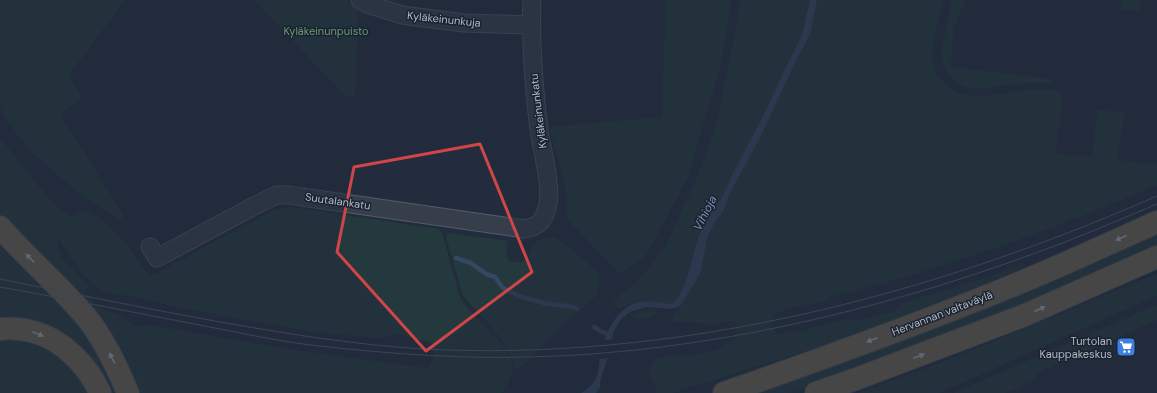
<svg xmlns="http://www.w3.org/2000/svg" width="1157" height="393" viewBox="0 0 1157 393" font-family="'DM Sans',sans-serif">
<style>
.green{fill:#24393d;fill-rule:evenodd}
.water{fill:#354763}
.pier{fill:#222c3c}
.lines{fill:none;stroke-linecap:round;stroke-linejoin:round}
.stream{stroke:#354763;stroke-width:4.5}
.street-casing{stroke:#545c6a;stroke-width:19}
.highway-casing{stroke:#414957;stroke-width:24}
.street{stroke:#363e4c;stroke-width:17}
.highway{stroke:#726653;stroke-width:22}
.tram{stroke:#586273;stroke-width:1}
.oneway{fill:#abb1bb}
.marked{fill:none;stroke:#cf4548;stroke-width:3;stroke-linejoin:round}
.labels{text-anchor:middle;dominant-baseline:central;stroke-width:3;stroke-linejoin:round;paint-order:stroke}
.street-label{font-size:11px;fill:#b1b9c7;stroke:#1b2331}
.park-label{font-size:11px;fill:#689974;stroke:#1b2331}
.poi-label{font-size:11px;fill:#b1b9c7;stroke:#1b2331;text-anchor:end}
.water-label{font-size:12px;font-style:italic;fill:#798eb0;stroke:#1b2331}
</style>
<rect width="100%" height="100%" fill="#222c3c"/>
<path class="green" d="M0,0H125L69,75L81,98L60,114L124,216L120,219L82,196L26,147L1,110L0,106Z
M255,0H348L358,12L355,97L345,96Z
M666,0H731L722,61L687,179L647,254L620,274L568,220L565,185L549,127L662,117Z
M740,0H810L802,35L785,69L765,112L732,175C728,184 724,194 719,202C713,211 706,218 702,228C694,245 687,293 672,304L646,301L634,303L619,309L614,303L615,300L639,280L666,246L697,177L715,130L735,34Z
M817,0H943C940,16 932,42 932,57C932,66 935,74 941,80C971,116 1023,79 1061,92C1065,102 1056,140 1055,154L1092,157L1098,110L1125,113L1117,160L1157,165V185C1087,215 1019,241 946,264C908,276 870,288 831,296L826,301C815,303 781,308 774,315C770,319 773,328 775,333L783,334L799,331L806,332L810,328L819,326L847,320L856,321L870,318L892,312L898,309L901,304L916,299L986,278L1010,269L1028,264L971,290L837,341L672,393H656C656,390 657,387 655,384C653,378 648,374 650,367C653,352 691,357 702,354C714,351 726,347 735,338L736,321L709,324L692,322H676L673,320V316L680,309V306L700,274L704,249L711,228L723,212L730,193L758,142L797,59L810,35Z
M952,0H965L953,31L951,67L1052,79V83H1021L979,89L966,87L956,82L948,74L943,64L941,54Z
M1122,0H1140L1139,11L1121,9Z
M0,137L16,159L52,202L70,217C75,214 78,211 84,211C106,214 138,257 148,276L158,273L266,214L277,210L290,207L439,229L442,232L459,294C460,297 461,300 463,302C474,321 518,349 512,374C510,381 505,387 501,393H138L17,233L0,214ZM59,238C66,252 88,284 102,290C114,295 127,295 139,297C151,299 162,304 175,307L315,332L366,337L381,338L391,335H402L432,343C434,350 434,360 429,367L427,368C334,357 242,342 150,325L141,326L133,325L126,318L100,308L84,291L88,287L74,269L63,260L58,249V243Z
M1157,232V245L992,317L876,362L790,393H757Z
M447,233L508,241L506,250L508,260C535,270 526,241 545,238C547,238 551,237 554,237C560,239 573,251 578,256C586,262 599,270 599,281C599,284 598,289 597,293C591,304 579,309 570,317C554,333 539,350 523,366L519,368H516L506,346L500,337L463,296L446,237Z
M0,238L83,325L122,393H110L93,364L0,319Z
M1157,274V295L939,393H859L948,360Z
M1157,305V320L1034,374L1036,380L1005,393H954Z
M644,310L651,309L656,311V314C649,319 640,320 632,318L631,315Z
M9,338C31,343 56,349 72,368C79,376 85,385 91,393H0V339Z"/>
<path class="water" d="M810,0H817L810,35L797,59L758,142L730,193L723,212L715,222L708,235L700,274L680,306L671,309L645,307L630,312L622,318L614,331L607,360L600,382V387L596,393H581C587,390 593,385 596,378C600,369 599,360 601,351C605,333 618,306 639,302C650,300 661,303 672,304C687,294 694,245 702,228C706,218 713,211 719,202C724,194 728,184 732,175L765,112L785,69L802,35Z"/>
<path class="pier" d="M614,339L610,358L597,359L602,340Z"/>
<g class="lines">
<path class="stream" d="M456,258L471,263L486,274L495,277L503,288L519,296L544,303L573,307L577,309
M594,327L602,332L610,334"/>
<g class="street-casing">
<path id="street" d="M360,0L367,4L402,15L464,23L531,25
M150,247L157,258L254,206L277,195H290L302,197L525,229C539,226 543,222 547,208C553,188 542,152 539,130C534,87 530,44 532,0"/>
</g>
<g class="highway-casing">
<path id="highway" d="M0,227C28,259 60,286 87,318C105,341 117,367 128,393
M0,329C11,328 23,329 34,332C62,339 89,367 100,393
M724,393C825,358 925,322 1024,281C1069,262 1113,242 1157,222
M816,393L856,379L1025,315L1157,257"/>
</g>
<use href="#street" class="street"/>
<use href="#highway" class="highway"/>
<path class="tram" d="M0,279C64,292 129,305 193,317C269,331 345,344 423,349C675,362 927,297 1157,196
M0,287C68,299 136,313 205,326C246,334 287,343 328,347C395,354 462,359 530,357C703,353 879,311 1041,251C1080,237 1119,220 1157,204"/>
</g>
<defs><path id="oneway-solid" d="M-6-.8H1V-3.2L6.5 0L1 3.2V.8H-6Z"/></defs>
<g class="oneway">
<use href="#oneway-solid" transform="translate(1121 238) rotate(156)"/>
<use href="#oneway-solid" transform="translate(30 258) rotate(-135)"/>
<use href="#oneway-solid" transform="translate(1040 309) rotate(-24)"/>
<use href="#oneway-solid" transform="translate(38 334) rotate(22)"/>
<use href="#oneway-solid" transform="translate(872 340) rotate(159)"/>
<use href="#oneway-solid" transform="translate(919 356) rotate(-21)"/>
<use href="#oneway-solid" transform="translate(112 358) rotate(-118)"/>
</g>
<path d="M0 0H1157V393H0ZM480,144L532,272L426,351L337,252L354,167Z" fill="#222c3c" fill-opacity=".55" fill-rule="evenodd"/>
<path class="marked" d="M480,144L532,272L426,351L337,252L354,167Z"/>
<defs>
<g id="supermarket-square" transform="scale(1)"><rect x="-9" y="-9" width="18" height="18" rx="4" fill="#3f7fe0" stroke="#1b2331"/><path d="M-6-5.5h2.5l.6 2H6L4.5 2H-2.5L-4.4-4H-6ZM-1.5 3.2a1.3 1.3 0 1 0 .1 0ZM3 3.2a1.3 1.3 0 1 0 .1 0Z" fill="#fff"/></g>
</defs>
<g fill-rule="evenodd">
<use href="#supermarket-square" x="1126" y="347"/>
</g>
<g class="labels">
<g class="street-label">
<text transform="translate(444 19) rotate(6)">Kyläkeinunkuja</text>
<text transform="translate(538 111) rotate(-97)">Kyläkeinunkatu</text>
<text transform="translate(338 201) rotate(8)">Suutalankatu</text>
<text transform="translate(942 313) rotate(-21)">Hervannan valtaväylä</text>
</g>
<g class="park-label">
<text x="326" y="31">Kyläkeinunpuisto</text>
</g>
<g class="poi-label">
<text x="1112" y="341">Turtolan<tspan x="1112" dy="13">Kauppakeskus</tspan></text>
</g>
<g class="water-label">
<text transform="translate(705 213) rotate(-63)">Vihioja</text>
</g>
</g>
</svg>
